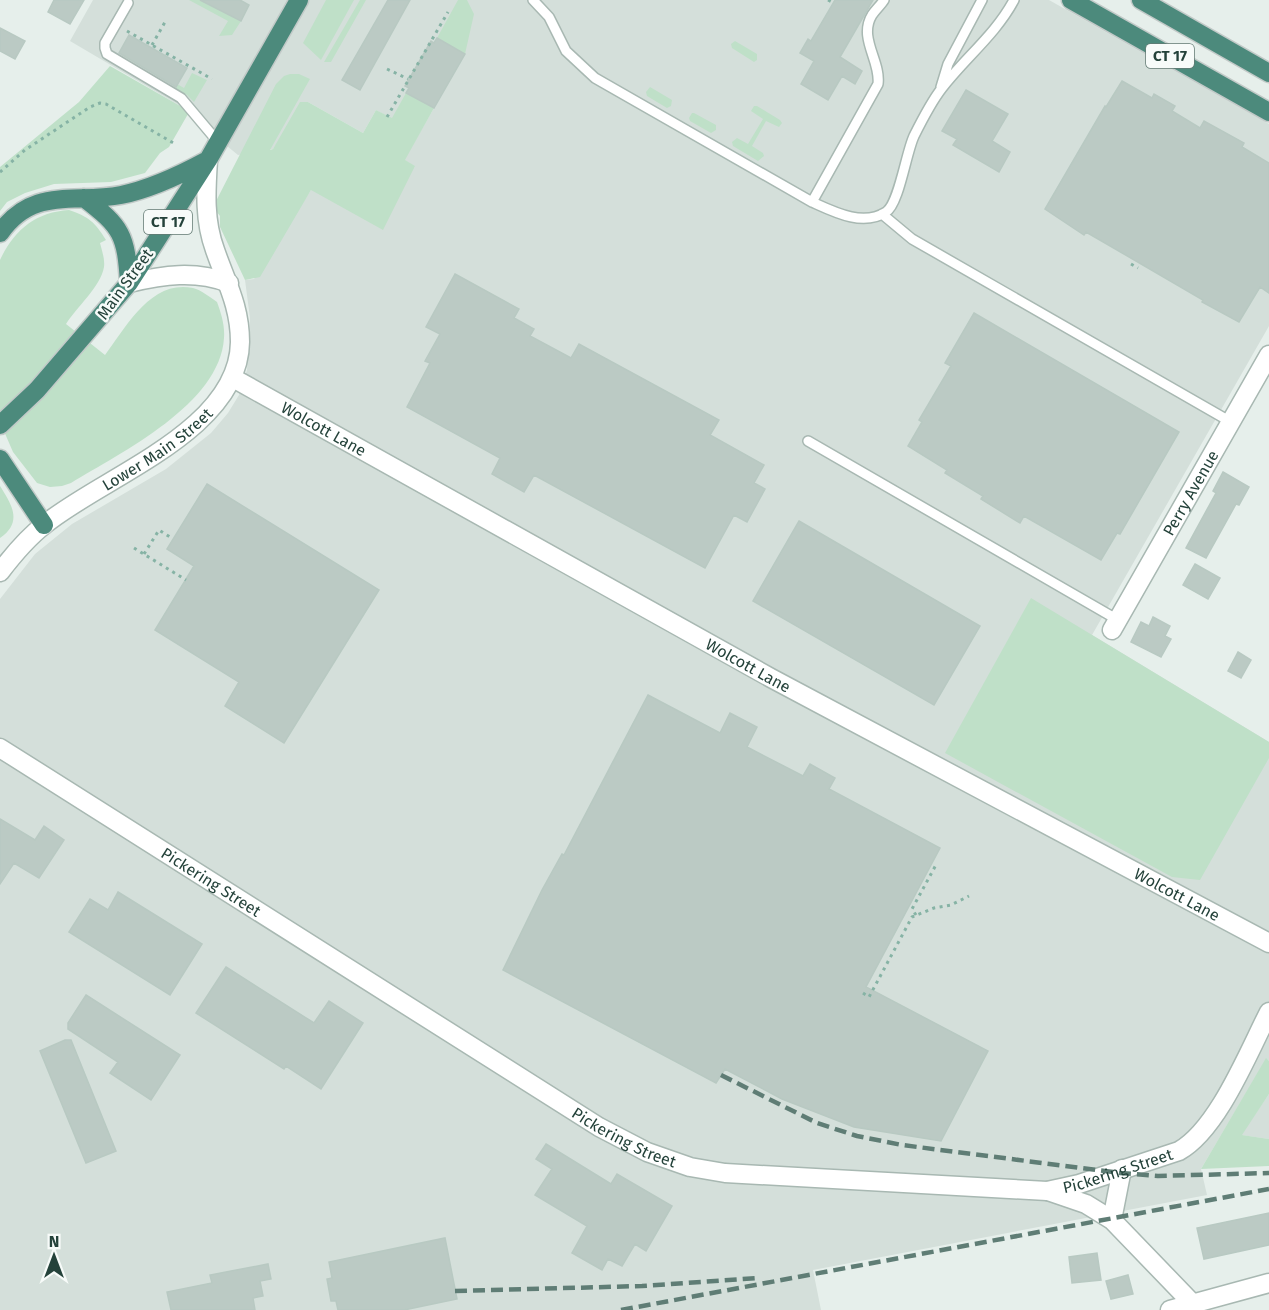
<svg xmlns="http://www.w3.org/2000/svg" width="1269" height="1310" viewBox="0 0 1269 1310" font-family="'Fira Sans',sans-serif">
<style>
.built{fill:#d4dfda}
.green{fill:#bfe0c8}
.building{fill:#bbcac4;stroke:#b8c9c2;stroke-width:1.5}
.lines{fill:none;stroke-linecap:round;stroke-linejoin:round}
.service-casing{stroke:#a8b8b2;stroke-width:12}
.minor-casing{stroke:#a8b8b2;stroke-width:21}
.trunk-casing{stroke:#c2cac8;stroke-width:21}
.path{stroke:#86b3a5;stroke-width:3;stroke-dasharray:3 4.5;stroke-linecap:butt}
.service{stroke:#fff;stroke-width:9}
.minor{stroke:#fff;stroke-width:18}
.trunk{stroke:#4c8a7c;stroke-width:18}
.rail{stroke:#5f7d75;stroke-width:4.5;stroke-dasharray:12 6;stroke-linecap:butt}
.labels{text-anchor:middle;dominant-baseline:central;stroke-width:5;stroke-linejoin:round;paint-order:stroke}
.shield{fill:#f7fbf9;stroke:#637a73;stroke-width:1.5}
.shield-label{font-size:15px;font-weight:bold;fill:#24423a}
.street-label{font-size:16px;fill:#24423a;stroke:#f7fbf9}
</style>
<rect width="100%" height="100%" fill="#e6efeb"/>
<path class="built" d="M93,0H1049L1269,124V326L1092,635L1269,742V1061L1266,1059L1201,1169L1207,1195L813,1270L821,1310H0V599L35,554L72,524L166,469L211,433L228,413L239,395L247,370L250,318L245,280L254,279L311,190L415,167L404,160L434,108L392,119L376,110L363,133L308,102L273,149L238,155L188,114L182,107L70,41Z
M1269,1094V1139L1241,1135Z"/>
<path class="green" d="M189,0H202L241,21L232,35L219,36L228,21Z
M326,0H354L321,60L303,43Z
M360,0H366L331,62H324Z
M458,0H467L474,14L465,54L437,38Z
M735,41L757,54V60L754,62L732,48L731,44Z
M110,66L182,107L188,114L169,147L160,153L145,173L111,182L54,184L25,193L7,202L0,211V167L79,102Z
M192,73L207,80L194,102L187,95L175,89L177,84L184,88Z
M290,74H299L310,79L270,150L273,149L300,102H308L363,133L376,110L392,118L406,93L434,108L405,160L415,166L383,230L311,190L260,277L245,280L220,227V216L213,207L276,84L284,76Z
M650,87L672,100L671,106L667,108L647,96L646,92Z
M754,106H757L780,120L782,123L779,127L766,121L752,146L763,153L764,156L758,161L733,146L732,142L737,138L748,144L763,119L751,111Z
M692,113H694L716,125V130L711,133L690,121L689,118Z
M69,210C89,217 95,222 106,240L100,243C102,251 105,259 104,267C101,286 76,308 66,324L105,355C126,327 151,279 193,288C201,290 210,297 217,302C221,313 225,325 224,338C220,404 122,452 71,483L62,486L50,487L37,483L13,452L0,422V260C14,230 36,212 69,210Z
M0,486C12,505 23,522 0,538Z
M1031,598L1269,742V758L1200,880L1172,877L945,753Z
M1266,1058L1269,1061V1094L1242,1135L1269,1139V1166L1201,1169Z"/>
<path class="building" d="M54,0H84L70,24L48,12Z
M200,0H240L249,5L241,21Z
M388,0H410L360,90L342,80Z
M835,0H873L840,57L862,71L855,84L842,76L828,100L801,84L814,61L800,53L808,39L811,41Z
M0,28L25,41L15,59L0,51Z
M129,35L187,68L176,87L119,53Z
M437,38L465,54L434,108L406,93L409,88L405,86L431,41L434,43Z
M1122,81L1152,98L1154,94L1175,106L1172,111L1200,128L1204,121L1244,143L1242,147L1269,163V293L1260,287L1239,322L1202,302L1203,300L1086,232L1084,235L1045,209L1105,106L1106,107Z
M966,90L1008,114L992,141L1010,152L999,172L953,145L957,139L942,131Z
M455,274L519,309L514,318L534,329L530,336L571,358L579,344L719,420L710,435L764,465L754,483L765,489L747,522L734,515L705,568L534,475L524,492L492,474L500,458L407,407L430,363L425,361L440,334L426,327Z
M974,313L1179,432L1120,534L1117,533L1101,560L1024,516L1020,523L981,499L983,496L945,473L947,470L908,446L922,422L919,420L951,366L945,363Z
M1223,472L1249,487L1239,505L1236,504L1206,558L1186,548L1216,493L1213,491Z
M207,484L379,590L284,743L225,706L239,682L155,630L194,566L167,549Z
M799,521L980,626L934,705L753,601Z
M1195,564L1220,578L1208,599L1183,585Z
M1153,617L1170,626L1165,636L1171,639L1161,657L1131,642L1141,622L1149,626Z
M1238,652L1251,660L1241,678L1228,671Z
M648,695L720,733L730,713L757,727L747,747L803,776L810,764L835,778L829,789L940,848L866,987L988,1051L941,1141L854,1127L782,1099L725,1069L716,1083L503,970L542,890L562,854L564,855Z
M0,819L35,840L44,826L64,840L39,878L14,863L0,884Z
M118,892L202,944L170,995L69,932L90,899L108,910Z
M226,967L314,1023L329,1001L363,1023L321,1089L286,1066L284,1069L196,1013Z
M86,995L180,1055L151,1100L110,1073L118,1062L68,1029V1023Z
M65,1040H71L116,1151L86,1163L40,1051Z
M546,1144L611,1184L617,1174L672,1206L646,1251L635,1244L622,1266L608,1259L602,1270L572,1253L587,1226L535,1195L552,1169L536,1159Z
M1269,1213V1245L1204,1259L1197,1228Z
M445,1238L457,1299L404,1310H338L336,1301H331L327,1279L332,1278L329,1262Z
M1097,1253L1101,1280L1072,1283L1069,1257Z
M268,1264L271,1279L260,1281L263,1296L253,1298L255,1310H171L167,1292L212,1283L210,1275Z
M1128,1275L1133,1294L1111,1299L1106,1281Z"/>
<g class="lines">
<g class="service-casing">
<path id="service" d="M533,0L549,17L566,51L595,78L812,202C834,212 863,227 886,212C899,204 906,153 914,136C922,120 931,102 942,88C965,58 996,34 1014,0
M128,3L105,43V48L107,54L181,98L218,142
M941,87L948,64L982,0
M812,202L878,84C881,61 858,38 872,15C876,9 881,5 884,0
M882,214L912,239L1231,422
M808,441L1118,620"/>
</g>
<g class="minor-casing">
<g id="minor">
<path d="M129,283C163,275 195,270 229,283"/>
<path id="s1" d="M233,378L771,678L1269,943"/>
<path id="s2" d="M0,572C13,555 27,538 44,525C102,477 239,431 240,342C240,306 226,282 215,250C204,220 206,191 208,160"/>
<path id="s3" d="M1112,630L1269,355"/>
<path id="s4" d="M0,748L599,1127L647,1152L690,1167L725,1173L1047,1191L1079,1184L1179,1151C1218,1129 1248,1053 1269,1012"/>
<path d="M1048,1191L1086,1204L1112,1220L1193,1304"/>
<path d="M1112,1220L1122,1169"/>
<path d="M1170,1310L1269,1283"/>
</g>
</g>
<g class="trunk-casing">
<path id="trunk" d="M1071,0L1269,112
M1141,0L1269,73
M84,198C122,227 126,235 129,283
M0,233C33,186 74,204 121,195C151,189 180,175 206,161
M0,425L37,390L129,283L208,160L299,0
M0,459L44,525"/>
</g>
<path class="path" d="M828,0L832,2
M127,31L212,79
M152,45L165,22
M387,69L408,79
M387,117L448,12
M0,172L25,150L90,107L100,103L106,104L175,144
M1131,264L1138,268
M134,548L186,580
M144,554L159,530L173,539
M916,915L912,909L937,863
M863,993L869,997L912,917L934,908L951,905L969,896"/>
<use href="#service" class="service"/>
<use href="#minor" class="minor"/>
<use href="#trunk" class="trunk"/>
<path class="rail" d="M721,1075L817,1123L857,1136L902,1145L1120,1173L1158,1176L1269,1173
M455,1291L642,1286L757,1278
M621,1310L1269,1189"/>
</g>
<g class="labels">
<g class="shield">
<rect x="1146" y="44" width="48" height="24" rx="4.5"/>
<rect x="144" y="210" width="48" height="24" rx="4.5"/>
</g>
<g class="shield-label">
<text x="1170" y="56">CT 17</text>
<text x="168" y="222">CT 17</text>
</g>
<g class="street-label">
<text transform="translate(125 284) rotate(-54)">Main Street</text>
<text stroke="none"><textPath href="#s1" startOffset="104">Wolcott Lane</textPath></text>
<text stroke="none"><textPath href="#s2" startOffset="201">Lower Main Street</textPath></text>
<text stroke="none"><textPath href="#s3" startOffset="158">Perry Avenue</textPath></text>
<text stroke="none"><textPath href="#s1" startOffset="590">Wolcott Lane</textPath></text>
<text stroke="none"><textPath href="#s4" startOffset="250">Pickering Street</textPath></text>
<text stroke="none"><textPath href="#s1" startOffset="1076">Wolcott Lane</textPath></text>
<text stroke="none"><textPath href="#s4" startOffset="736">Pickering Street</textPath></text>
<text stroke="none"><textPath href="#s4" startOffset="1240">Pickering Street</textPath></text>
</g>
</g>
<g transform="translate(54 1256)" stroke="#f7fbf9" stroke-width="4.5" paint-order="stroke">
<path d="M0-4.5L10 22L0 15L-10 22Z" fill="#24423a"/>
<text y="-9" font-size="16" font-weight="bold" text-anchor="middle" fill="#24423a">N</text>
</g>
</svg>
